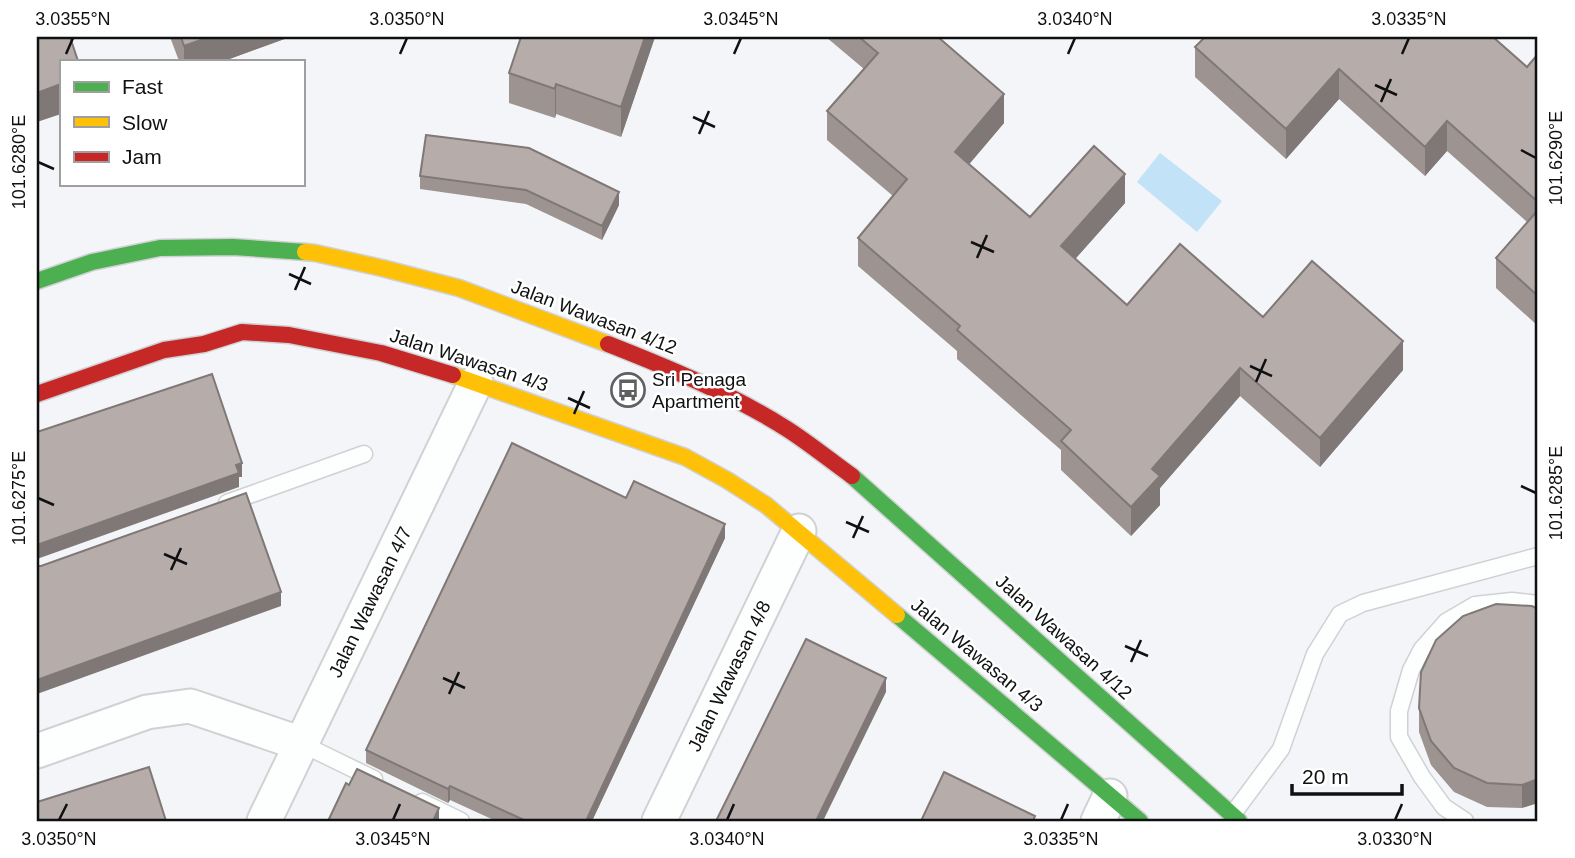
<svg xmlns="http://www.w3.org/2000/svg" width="1575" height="858" viewBox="0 0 1575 858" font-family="Helvetica,sans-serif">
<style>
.water{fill:#c1e2f7}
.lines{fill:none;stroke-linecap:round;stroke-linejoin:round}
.lane-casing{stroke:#d0d1d3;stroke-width:19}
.street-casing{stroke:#d0d1d3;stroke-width:37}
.fast-casing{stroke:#d0d1d3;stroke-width:19}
.slow-casing{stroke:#d0d1d3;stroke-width:19}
.jam-casing{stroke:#d0d1d3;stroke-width:19}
.lane{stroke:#fdfefe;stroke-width:16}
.street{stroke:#fdfefe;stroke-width:33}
.fast{stroke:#4caf50;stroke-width:16}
.slow{stroke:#ffc107;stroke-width:16}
.jam{stroke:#c62828;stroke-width:16}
.wall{fill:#9d9492}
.shaded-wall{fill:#7f7877}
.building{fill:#b6acaa;stroke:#7f7877;stroke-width:2}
.ticks{fill:none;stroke:#0f1011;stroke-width:2.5}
.labels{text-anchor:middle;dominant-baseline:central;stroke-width:5;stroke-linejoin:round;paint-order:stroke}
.street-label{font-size:19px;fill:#0f1011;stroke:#fff}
.poi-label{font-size:19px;fill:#0f1011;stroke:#fff;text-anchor:start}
.neatline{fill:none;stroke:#0f1011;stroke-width:2.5}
.ticks-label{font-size:18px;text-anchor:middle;fill:#0f1011}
</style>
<rect width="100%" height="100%" fill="#f3f5f8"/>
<path class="water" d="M1160,153L1222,201L1197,232L1137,182Z"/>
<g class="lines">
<g class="lane-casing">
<path id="lane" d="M227,503L364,454
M302,744L374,779
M422,802L461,821
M1232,815L1281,749L1315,654L1340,614L1363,603L1538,556
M1465,821L1444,807L1422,777L1399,737V711L1411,670L1422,649L1446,622L1475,605L1512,601L1538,604"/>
</g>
<g class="street-casing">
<path id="street" d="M37,751L147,712L190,706L302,744
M264,821L476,382
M659,821L799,531
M1098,821L1110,796"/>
</g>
<g class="fast-casing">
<path id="fast" d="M37,281L92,262L160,248L233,247L305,252
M852,476L1239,821
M897,615L1140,821"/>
</g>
<g class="slow-casing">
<path id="slow" d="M305,252L315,253L382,268L459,288L608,344
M453,375L685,457L727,480L766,505L897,615"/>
</g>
<g class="jam-casing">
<path id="jam" d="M608,344C669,368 732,394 787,429C809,443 831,461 852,476
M37,394L164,350L204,344L242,332L289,335L381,353L453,375"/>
</g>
<use href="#lane" class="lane"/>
<use href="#street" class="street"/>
<use href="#fast" class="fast"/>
<use href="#slow" class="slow"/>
<use href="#jam" class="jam"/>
</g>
<path class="wall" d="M170,37H290L224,61H179Z
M521,37H655L621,137L556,114L555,118L509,103V73Z
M826,37H941L940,38L1004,123L969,164L1030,217L1125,203L1075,259L1127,305L1263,317L1403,370L1320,467L1240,396L1160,488V505L1131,536L1061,470V450L957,359V351L858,266V238L893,196L827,140V111L864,69Z
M1195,47L1527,67L1538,54V326L1496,288V258L1527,222L1447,151L1425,176L1339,99L1286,159L1195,77Z
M426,135L619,205L602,240L526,204L420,189V176Z
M626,498L725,538L592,821H496L450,800L448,803L366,763V750Z
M1532,606L1522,808L1487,807L1454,792L1431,765L1419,732V708Z"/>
<path class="shaded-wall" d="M61,37H80L61,44Z
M209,37H290L224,61H184V46Z
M645,37H655L621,137V107Z
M1339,69V99L1286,159V129Z
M61,84V114L37,122V93Z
M556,84V114L555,118V89Z
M1004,94V123L955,181V152Z
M1447,121V151L1425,176V147Z
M1125,174V203L1061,275V246Z
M619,192V205L602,240V226Z
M1403,341V370L1320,467V438Z
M1240,368V396L1160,488V505L1131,536V507L1152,469Z
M242,463V477H239V487L37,559V545Z
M725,524V538L592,821H586Z
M281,592V606L37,694V680Z
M886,678V692L823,821H816Z
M1538,779V803L1522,808V785Z
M450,786V800L448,803V789Z
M439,808V821H433Z"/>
<path class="building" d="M37,37H70L78,61H61V84L37,93Z
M181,37H209L184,46Z
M521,37H645L621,107L556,84L555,89L509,73Z
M859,37H938L1004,94L955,152L1030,217L1094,146L1125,174L1061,246L1127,305L1180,244L1263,317L1312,261L1403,341L1320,438L1240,368L1152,469L1160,476L1131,507L1061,441L1071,430L957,330L960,326L858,238L907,179L827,111L878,53Z
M1205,37H1493L1527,67L1538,54V202L1447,121L1425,147L1339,69L1286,129L1195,47Z
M426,135L529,148L619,192L602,226L526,190L420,176Z
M1538,210V296L1496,258Z
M212,374L242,463L236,465L239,473L37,545V432Z
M512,443L626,498L634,481L725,524L586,821H526L450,786L448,789L366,750Z
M246,493L281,592L37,680V566H41Z
M1496,604L1532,606L1538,609V779L1522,785L1487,783L1454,768L1431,741L1419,708L1421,672L1436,640L1463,616Z
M806,639L886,678L816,821H716Z
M149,767L166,821H37V802Z
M357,769L439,808L433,821H328L346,783L349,785Z
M944,772L1035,816L1033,821H921Z"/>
<path class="ticks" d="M66,54L73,38M400,54L407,38M734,54L741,38M1068,54L1075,38M1402,54L1409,38M1375,85L1397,95M1381,102L1391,79M693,117L715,127M699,134L709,111M1521,150L1536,158M38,162L54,169M971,242L994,252M977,258L987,235M289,274L311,284M295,290L305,267M1250,366L1272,376M1256,382L1266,359M568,398L590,408M574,414L584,391M1521,486L1536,493M38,498L54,505M846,522L869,532M853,538L863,516M164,554L187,564M171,570L181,548M1125,646L1148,656M1131,662L1141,640M443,678L465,688M449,694L459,672M59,820L67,804M393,820L400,804M727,820L734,804M1061,820L1068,804M1395,820L1402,804"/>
<defs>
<g id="bus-ring" transform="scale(1.75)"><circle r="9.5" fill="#fff" stroke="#5f6062" stroke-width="1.5"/><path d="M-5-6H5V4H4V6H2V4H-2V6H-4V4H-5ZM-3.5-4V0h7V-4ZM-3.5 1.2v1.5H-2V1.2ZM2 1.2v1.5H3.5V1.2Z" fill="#5f6062"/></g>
</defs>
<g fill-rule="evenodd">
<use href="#bus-ring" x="628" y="390"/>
</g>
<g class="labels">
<g class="street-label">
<text transform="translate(594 317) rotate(21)">Jalan Wawasan 4/12</text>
<text transform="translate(469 360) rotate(18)">Jalan Wawasan 4/3</text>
<text transform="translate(370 602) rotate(-64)">Jalan Wawasan 4/7</text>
<text transform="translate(1064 637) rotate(42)">Jalan Wawasan 4/12</text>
<text transform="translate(977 655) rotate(40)">Jalan Wawasan 4/3</text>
<text transform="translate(729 676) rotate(-64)">Jalan Wawasan 4/8</text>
</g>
<g class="poi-label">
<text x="652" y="379">Sri Penaga<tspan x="652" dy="22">Apartment</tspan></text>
</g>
</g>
<rect width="1575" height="858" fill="none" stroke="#ffffff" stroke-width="77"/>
<rect x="60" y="60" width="245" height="126" fill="#ffffff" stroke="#9f9fa0" stroke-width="2"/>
<rect x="74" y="82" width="35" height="10" fill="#4caf50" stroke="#9f9fa0" stroke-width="2"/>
<text x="122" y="94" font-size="21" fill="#0f1011">Fast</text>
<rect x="74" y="117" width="35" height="10" fill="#ffc107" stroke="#9f9fa0" stroke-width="2"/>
<text x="122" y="130" font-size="21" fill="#0f1011">Slow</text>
<rect x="74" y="152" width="35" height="10" fill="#c62828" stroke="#9f9fa0" stroke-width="2"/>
<text x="122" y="164" font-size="21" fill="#0f1011">Jam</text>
<path d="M1292 784v10h110v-10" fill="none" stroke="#0f1011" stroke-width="3.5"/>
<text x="1302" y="784" font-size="21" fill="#0f1011" stroke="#ffffff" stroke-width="5" paint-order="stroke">20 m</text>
<rect x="38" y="38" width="1498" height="782" class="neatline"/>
<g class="ticks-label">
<text x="73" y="25">3.0355°N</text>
<text x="407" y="25">3.0350°N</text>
<text x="741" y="25">3.0345°N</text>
<text x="1075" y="25">3.0340°N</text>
<text x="1409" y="25">3.0335°N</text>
<text transform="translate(1556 158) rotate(-90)" y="6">101.6290°E</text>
<text transform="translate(19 162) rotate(-90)" y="6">101.6280°E</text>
<text transform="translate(1556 493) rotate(-90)" y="6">101.6285°E</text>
<text transform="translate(19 498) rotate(-90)" y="6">101.6275°E</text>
<text x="59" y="845">3.0350°N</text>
<text x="393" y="845">3.0345°N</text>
<text x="727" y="845">3.0340°N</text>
<text x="1061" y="845">3.0335°N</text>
<text x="1395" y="845">3.0330°N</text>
</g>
</svg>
